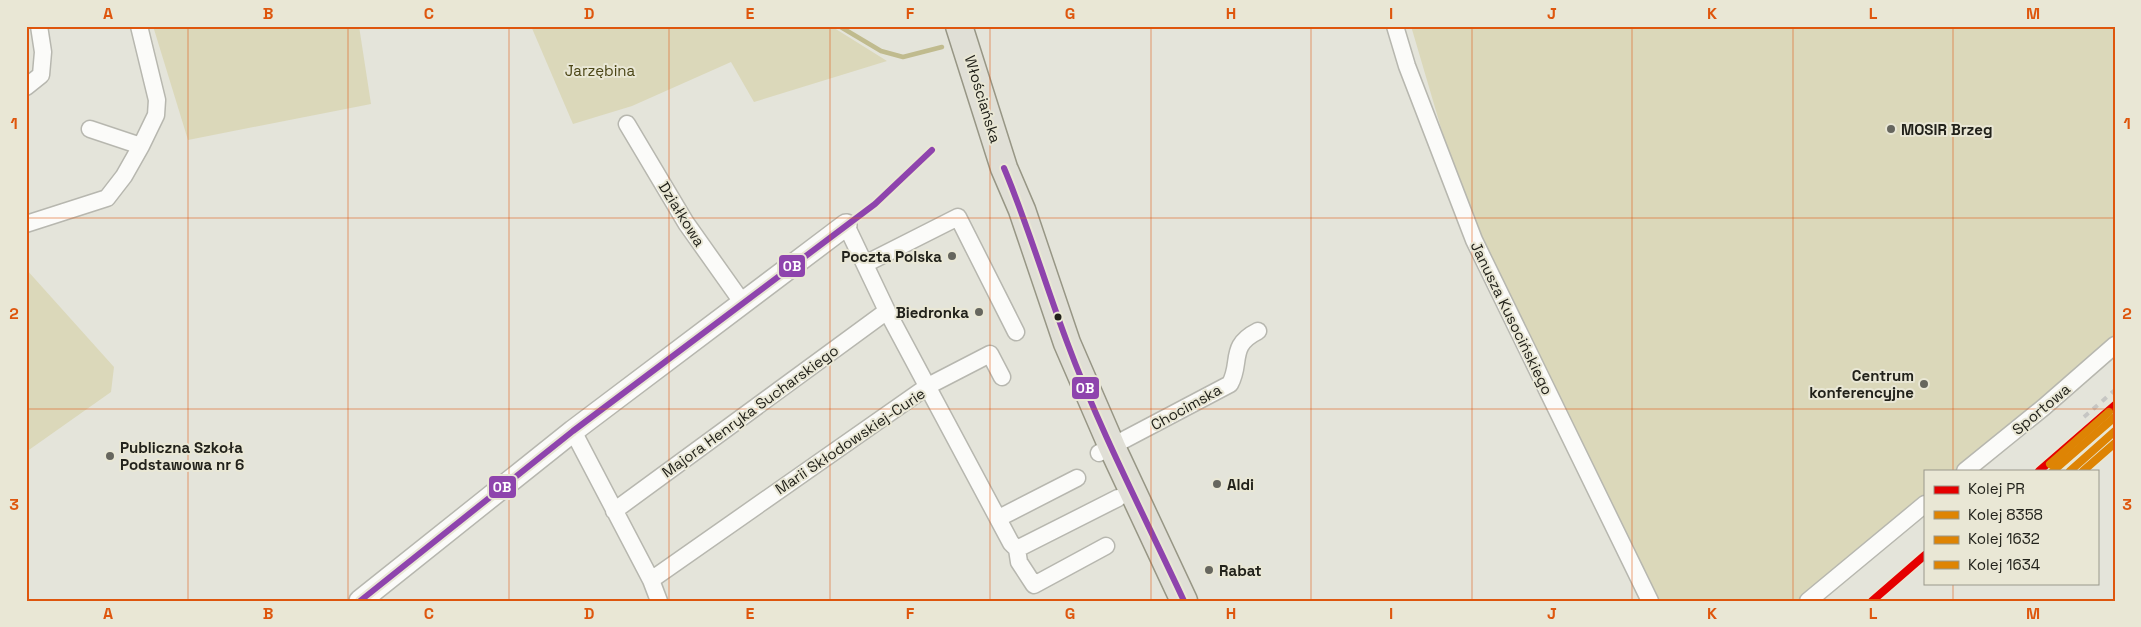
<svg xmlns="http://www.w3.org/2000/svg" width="2141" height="627" viewBox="0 0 2141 627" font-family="'Space Grotesk',sans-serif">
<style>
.green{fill:#dbd8ba}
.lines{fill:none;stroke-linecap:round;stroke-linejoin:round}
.stream{stroke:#c0bb8e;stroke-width:4.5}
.minor-casing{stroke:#b7b7af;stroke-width:19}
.tertiary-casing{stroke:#b7b7af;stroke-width:24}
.primary-casing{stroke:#979685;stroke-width:29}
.minor{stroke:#fbfbf9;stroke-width:16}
.tertiary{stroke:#fbfbf9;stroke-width:21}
.primary{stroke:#e0dfd6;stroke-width:26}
.rail{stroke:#c6c6c3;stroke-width:4;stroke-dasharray:6 6;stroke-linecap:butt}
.bus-1-casing{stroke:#e9e7d5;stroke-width:10}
.bus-1{stroke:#8e44ad;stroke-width:6}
.rail-1-casing{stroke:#e9e7d5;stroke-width:11}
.rail-2-casing{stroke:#e9e7d5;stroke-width:11}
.rail-3-casing{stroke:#e9e7d5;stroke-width:11}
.rail-4-casing{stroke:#e9e7d5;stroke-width:11}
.rail-5-casing{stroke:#e9e7d5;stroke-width:11}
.rail-1{stroke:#e50000;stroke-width:8}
.rail-2{stroke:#de8404;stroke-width:8}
.rail-3{stroke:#de8404;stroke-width:8}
.rail-4{stroke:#de8404;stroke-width:8}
.rail-5{stroke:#de8404;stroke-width:8}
.grid{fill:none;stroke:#de560d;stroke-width:1;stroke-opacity:0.55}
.poi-dot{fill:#66665e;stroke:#e9e7d5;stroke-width:2}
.bus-dot{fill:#22221b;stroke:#e9e7d5;stroke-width:2}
.labels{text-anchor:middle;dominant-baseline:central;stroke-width:4;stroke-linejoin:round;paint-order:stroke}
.park-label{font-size:15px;fill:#4b4616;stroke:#e9e7d5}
.street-label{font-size:15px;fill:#22221b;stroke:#e9e7d5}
.poi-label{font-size:15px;font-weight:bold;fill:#22221b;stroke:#e9e7d5;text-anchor:start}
.line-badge{stroke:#e9e7d5;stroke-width:2}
.badge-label{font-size:14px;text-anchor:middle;font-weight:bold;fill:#fff}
.neatline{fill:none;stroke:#de560d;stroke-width:2}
.grid-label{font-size:16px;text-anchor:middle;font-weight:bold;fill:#de560d}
</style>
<rect width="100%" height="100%" fill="#e4e4da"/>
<path class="green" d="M153,26H359L371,104L188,140Z
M531,26H831L887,61L754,102L731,62L632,106L573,124Z
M1411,26H2115V345L1965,471H1925V504L1805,601H1650L1474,240Z
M26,269L114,367L111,392L26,452Z"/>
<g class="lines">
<path class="stream" d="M839,26L881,51L903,57L942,47"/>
<g class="minor-casing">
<path id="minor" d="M1395,26L1407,66L1474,240L1650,601
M26,87L41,75L43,52L39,26
M627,124L686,223L742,302
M90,129L141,146
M26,224L107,198L124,176L141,146L156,115L157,100L139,26
M846,225L887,311L1011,543L1017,549
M865,264L958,217L1016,332
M573,431L651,580L659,601
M1099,453L1230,384C1242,362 1228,346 1258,331
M1965,471L2044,407L2115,345
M614,511L887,311
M999,518L1077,478
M1017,549L1019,562L1034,585L1106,546
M1017,549L1118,498
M651,580L928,386L990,354L1002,377
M1808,601L1925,504"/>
</g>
<g class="tertiary-casing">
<path id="tertiary" d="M360,601L573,431L846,225"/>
</g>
<g class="primary-casing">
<path id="primary" d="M959,26L1004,168L1022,210L1067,343L1112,447L1184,601"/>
</g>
<use href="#minor" class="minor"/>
<use href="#tertiary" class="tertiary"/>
<use href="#primary" class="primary"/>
<path class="rail" d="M2084,417L2115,390
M2100,449L2115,436"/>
<g class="bus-1-casing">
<path id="bus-1" d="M1004,168C1028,225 1045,284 1067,342C1100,431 1144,515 1184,601
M360,601L573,431L875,204L932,150"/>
</g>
<use href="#bus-1" class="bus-1"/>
<g class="rail-1-casing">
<path id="rail-1" d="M2039,471L2115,405
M1872,601L1925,555"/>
</g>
<g class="rail-2-casing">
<path id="rail-2" d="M2053,471L2115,417"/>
</g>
<g class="rail-3-casing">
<path id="rail-3" d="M2070,471L2115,431"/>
</g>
<g class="rail-4-casing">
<path id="rail-4" d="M2050,464L2109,412"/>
</g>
<g class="rail-5-casing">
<path id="rail-5" d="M2083,471L2115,443"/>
</g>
<use href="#rail-1" class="rail-1"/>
<use href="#rail-2" class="rail-2"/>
<use href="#rail-3" class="rail-3"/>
<use href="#rail-4" class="rail-4"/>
<use href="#rail-5" class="rail-5"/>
</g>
<path class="grid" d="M188,26V601M348,26V601M509,26V601M669,26V601M830,26V601M990,26V601M1151,26V601M1311,26V601M1472,26V601M1632,26V601M1793,26V601M1953,26V471M26,218H2115M26,409H2115M1953,583V601"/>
<g class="poi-dot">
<circle cx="1891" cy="129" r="5"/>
<circle cx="952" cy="256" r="5"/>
<circle cx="979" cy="312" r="5"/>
<circle cx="1924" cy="384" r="5"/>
<circle cx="110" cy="456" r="5"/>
<circle cx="1217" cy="484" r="5"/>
<circle cx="1209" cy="570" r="5"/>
</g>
<circle class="bus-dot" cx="1058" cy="317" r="4.5"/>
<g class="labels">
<g class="park-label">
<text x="600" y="70">Jarzębina</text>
</g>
<g class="street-label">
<text transform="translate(983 99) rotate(73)">Włościańska</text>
<text transform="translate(682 214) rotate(58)">Działkowa</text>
<text transform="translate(1512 318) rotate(64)">Janusza Kusocińskiego</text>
<text transform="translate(1186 407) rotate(-29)">Chocimska</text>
<text transform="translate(2041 409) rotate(-40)">Sportowa</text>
<text transform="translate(750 411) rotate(-36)">Majora Henryka Sucharskiego</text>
<text transform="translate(850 441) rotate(-34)">Marii Skłodowskiej-Curie</text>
</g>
<g class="poi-label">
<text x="1901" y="129">MOSIR Brzeg</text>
<text x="942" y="256" text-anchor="end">Poczta Polska</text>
<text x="969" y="312" text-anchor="end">Biedronka</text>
<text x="1914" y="375" text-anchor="end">Centrum<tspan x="1914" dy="17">konferencyjne</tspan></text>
<text x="120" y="447">Publiczna Szkoła<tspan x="120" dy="17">Podstawowa nr 6</tspan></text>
<text x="1227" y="484">Aldi</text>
<text x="1219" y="570">Rabat</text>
</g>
</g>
<g class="line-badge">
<rect x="778" y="254" width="28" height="24" rx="5" fill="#8e44ad"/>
<rect x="1071" y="376" width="29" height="24" rx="5" fill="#8e44ad"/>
<rect x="488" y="475" width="29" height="24" rx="5" fill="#8e44ad"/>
</g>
<g class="badge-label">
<text x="792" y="271">0B</text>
<text x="1085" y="393">0B</text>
<text x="502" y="492">0B</text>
</g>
<rect width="2141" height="627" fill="none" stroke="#e9e7d5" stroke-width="55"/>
<rect x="1924" y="470" width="175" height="115" fill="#e9e7d5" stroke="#99988b"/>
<rect x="1934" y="486" width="25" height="8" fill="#e50000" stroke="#99988b"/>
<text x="1968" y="494" font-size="15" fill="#22221b">Kolej PR</text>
<rect x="1934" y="511" width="25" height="8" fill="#de8404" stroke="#99988b"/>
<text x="1968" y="520" font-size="15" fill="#22221b">Kolej 8358</text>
<rect x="1934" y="536" width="25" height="8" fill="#de8404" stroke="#99988b"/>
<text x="1968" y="544" font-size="15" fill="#22221b">Kolej 1632</text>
<rect x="1934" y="561" width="25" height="8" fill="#de8404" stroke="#99988b"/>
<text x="1968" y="570" font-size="15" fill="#22221b">Kolej 1634</text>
<rect x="28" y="28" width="2086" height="572" class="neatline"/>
<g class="grid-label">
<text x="108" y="19">A</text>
<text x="268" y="19">B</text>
<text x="429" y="19">C</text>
<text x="589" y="19">D</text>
<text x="750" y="19">E</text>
<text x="910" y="19">F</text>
<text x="1070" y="19">G</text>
<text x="1231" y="19">H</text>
<text x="1391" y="19">I</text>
<text x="1552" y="19">J</text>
<text x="1712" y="19">K</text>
<text x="1873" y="19">L</text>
<text x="2033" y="19">M</text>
<text x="14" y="129">1</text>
<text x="2127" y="129">1</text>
<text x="14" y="319">2</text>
<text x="2127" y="319">2</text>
<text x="14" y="510">3</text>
<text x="2127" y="510">3</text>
<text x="108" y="619">A</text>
<text x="268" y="619">B</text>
<text x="429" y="619">C</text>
<text x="589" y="619">D</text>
<text x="750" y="619">E</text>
<text x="910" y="619">F</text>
<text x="1070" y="619">G</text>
<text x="1231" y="619">H</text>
<text x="1391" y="619">I</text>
<text x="1552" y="619">J</text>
<text x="1712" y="619">K</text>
<text x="1873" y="619">L</text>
<text x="2033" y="619">M</text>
</g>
</svg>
